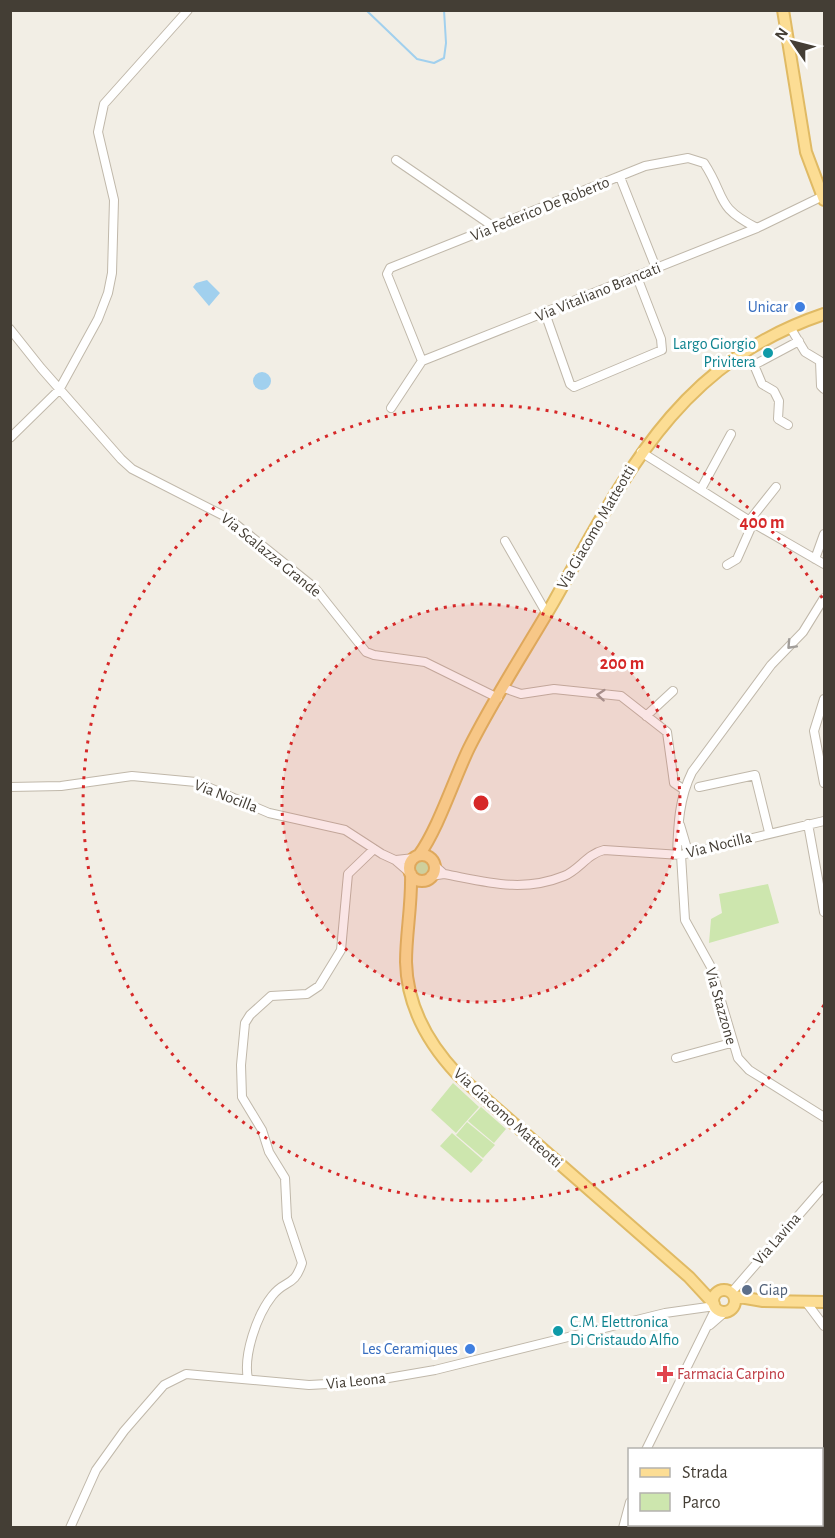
<svg xmlns="http://www.w3.org/2000/svg" width="835" height="1538" viewBox="0 0 835 1538" font-family="'Alegreya Sans',sans-serif">
<style>
.green{fill:#cde6ae}
.water{fill:#a1d0ee}
.lines{fill:none;stroke-linecap:round;stroke-linejoin:round}
.stream{stroke:#a1d0ee;stroke-width:2}
.minor-casing{stroke:#c0b8aa;stroke-width:10}
.major-casing{stroke:#e0ba64;stroke-width:14}
.minor{stroke:#fff;stroke-width:8}
.major{stroke:#fcdd94;stroke-width:10}
.oneway{stroke:#a29e9a}
.ring{fill:none;stroke:#d62828;stroke-width:3;stroke-dasharray:3 6}
.shop-dot{fill:#3f7fe0;stroke:#fff;stroke-width:2}
.culture-dot{fill:#0f9aa8;stroke:#fff;stroke-width:2}
.service-dot{fill:#5c6f8a;stroke:#fff;stroke-width:2}
.health-dot{fill:#e0444e;stroke:#fff;stroke-width:2}
.labels{text-anchor:middle;dominant-baseline:central;stroke-width:6;stroke-linejoin:round;paint-order:stroke}
.street-label{font-size:16px;fill:#443e35;stroke:#fff}
.shop-label{font-size:16px;fill:#366cbe;stroke:#fff;text-anchor:end}
.culture-label{font-size:16px;fill:#0d838f;stroke:#fff;text-anchor:end}
.service-label{font-size:16px;fill:#4e5e75;stroke:#fff;text-anchor:start}
.health-label{font-size:16px;fill:#be3a42;stroke:#fff;text-anchor:start}
.centre{fill:#d62828;stroke:#fff;stroke-width:3}
.ring-label{font-size:18px;text-anchor:middle;font-weight:bold;fill:#d62828;stroke:#fff;stroke-width:6;stroke-linejoin:round;paint-order:stroke}
</style>
<rect width="100%" height="100%" fill="#f2eee5"/>
<path class="green" d="M413 867a8 8 0 1 1 16 0a8 8 0 1 1-16 0Z
M768,884L779,923L709,943L711,919L722,913L719,894Z
M453,1083L479,1107L456,1133L431,1110Z
M481,1107L506,1129L494,1143L468,1121Z
M467,1122L495,1145L483,1158L456,1135Z
M452,1133L483,1160L471,1173L440,1146Z"/>
<path class="water" d="M207,280L220,293L209,306L193,287L196,283Z
M253 381a9 9 0 1 1 18 0a9 9 0 1 1-18 0Z"/>
<g class="lines">
<path class="stream" d="M366,10L417,59L434,63L444,58L446,43L444,10"/>
<g class="minor-casing">
<path id="minor" d="M396,160L494,227
M620,177L656,268
M545,313L570,384L574,387L662,350L661,339L637,277
M790,327L805,352L820,361L821,386L824,389
M10,329L41,368L121,459L132,469L228,518L315,588L366,652L374,655L425,662L498,698
M737,357L754,365L799,341
M422,361L387,274L390,268L645,166L688,158L704,163C727,198 714,206 757,228
M754,365L762,384L774,391L779,401L778,419L788,425
M391,408L422,361L757,228L823,196
M10,438L59,390L98,319L108,293L112,273L114,200L98,132L104,104L188,10
M641,452L753,523L824,564
M701,489L731,434
M749,521L776,487
M505,541L547,614
M815,559L824,534
M727,565L737,559L753,523
M504,688L521,694L554,689L621,696L667,732L674,783L683,789
M824,699L814,731L824,783
M646,716L673,691
M10,787L61,786L132,776L196,782L269,813L345,830L382,854L395,860L410,873
M699,787L755,775L769,832
M808,824L824,912
M680,825L688,852
M677,855C678,825 679,798 692,772L771,665L803,632L824,598
M681,855L685,920L711,967L738,1058L749,1070L824,1117
M396,860L414,858
M434,865L444,874
M431,876L444,874C487,882 522,893 564,876C579,870 587,854 604,850L681,855L824,821
M676,1058L731,1043
M731,1293L824,1186
M806,1302L824,1326
M710,1325L725,1312
M248,1379C243,1355 257,1315 272,1296C285,1279 294,1288 302,1263L287,1218L285,1178L269,1152L262,1130L242,1097L241,1065L245,1023L250,1015L271,996L307,994L319,986L341,950L348,874L374,849
M646,1450L716,1308
M70,1528L96,1470L124,1431L164,1385L186,1374L309,1385L365,1382L435,1370L665,1313L715,1306
M623,1528L630,1502"/>
</g>
<g class="major-casing">
<path id="major" d="M783,10L806,152L824,200
M419,855C438,829 454,779 469,748C494,698 525,651 553,603C625,476 676,364 824,314
M409 868a13 13 0 1 1 26 0a13 13 0 1 1-26 0Z
M411,874C412,904 406,933 406,962C407,1006 428,1043 457,1074L689,1277L714,1304
M713 1301a11 11 0 1 1 22 0a11 11 0 1 1-22 0Z
M734,1296L763,1301L824,1302"/>
</g>
<use href="#minor" class="minor"/>
<use href="#major" class="major"/>
</g>
<defs><path id="oneway-chevron" d="M-2-3.5L2.5 0L-2 3.5" fill="none" stroke-width="1.6" stroke-linecap="round" stroke-linejoin="round" transform="scale(1.5)"/></defs>
<g class="oneway">
<use href="#oneway-chevron" transform="translate(791 645) rotate(133)"/>
<use href="#oneway-chevron" transform="translate(601 695) rotate(-176)"/>
</g>
<circle cx="481" cy="803" r="199" fill="#d62828" fill-opacity=".12"/>
<g class="ring">
<circle cx="481" cy="803" r="199"/>
<path d="M824 1005A398 398 0 1 1 824 601"/>
</g>
<g class="shop-dot">
<circle cx="800" cy="307" r="6"/>
<circle cx="470" cy="1349" r="6"/>
</g>
<g class="culture-dot">
<circle cx="768" cy="353" r="6"/>
<circle cx="558" cy="1331" r="6"/>
</g>
<circle class="service-dot" cx="747" cy="1290" r="6"/>
<path class="health-dot" d="M662 1365h6v6h6v6h-6v6h-6v-6h-6v-6h6z"/>
<g class="labels">
<g class="street-label">
<text transform="translate(540 209) rotate(-22)">Via Federico De Roberto</text>
<text transform="translate(598 292) rotate(-22)">Via Vitaliano Brancati</text>
<text transform="translate(596 527) rotate(-60)">Via Giacomo Matteotti</text>
<text transform="translate(271 555) rotate(39)">Via Scalazza Grande</text>
<text transform="translate(226 796) rotate(21)">Via Nocilla</text>
<text transform="translate(719 845) rotate(-14)">Via Nocilla</text>
<text transform="translate(721 1006) rotate(74)">Via Stazzone</text>
<text transform="translate(508 1118) rotate(42)">Via Giacomo Matteotti</text>
<text transform="translate(777 1239) rotate(-49)">Via Lavina</text>
<text transform="translate(356 1381) rotate(-6)">Via Leona</text>
</g>
<g class="shop-label">
<text x="788" y="307">Unicar</text>
<text x="458" y="1349">Les Ceramiques</text>
</g>
<g class="culture-label">
<text x="756" y="344">Largo Giorgio<tspan x="756" dy="18">Privitera</tspan></text>
<text x="570" y="1322" text-anchor="start">C.M. Elettronica<tspan x="570" dy="18">Di Cristaudo Alfio</tspan></text>
</g>
<g class="service-label">
<text x="759" y="1290">Giap</text>
</g>
<g class="health-label">
<text x="677" y="1374">Farmacia Carpino</text>
</g>
</g>
<circle cx="481" cy="803" r="9" class="centre"/>
<g class="ring-label">
<text x="762" y="528">400 m</text>
<text x="622" y="669">200 m</text>
</g>
<rect width="835" height="1538" fill="none" stroke="#443e35" stroke-width="24"/>
<rect x="628" y="1448" width="195" height="78" fill="#ffffff" stroke="#b4b2ae" stroke-width="1.5"/>
<rect x="640" y="1468" width="30" height="9" fill="#fcdd94" stroke="#b4b2ae" stroke-width="1.5"/>
<text x="682" y="1478" font-size="18" fill="#443e35">Strada</text>
<rect x="640" y="1493" width="30" height="18" fill="#cde6ae" stroke="#b4b2ae" stroke-width="1.5"/>
<text x="682" y="1508" font-size="18" fill="#443e35">Parco</text>
<g transform="translate(793 42) rotate(305)" stroke="#ffffff" stroke-width="4.5" paint-order="stroke">
<path d="M0-4.5L10 22L0 15L-10 22Z" fill="#443e35"/>
<text y="-9" font-size="16" font-weight="bold" text-anchor="middle" fill="#443e35">N</text>
</g>
</svg>
